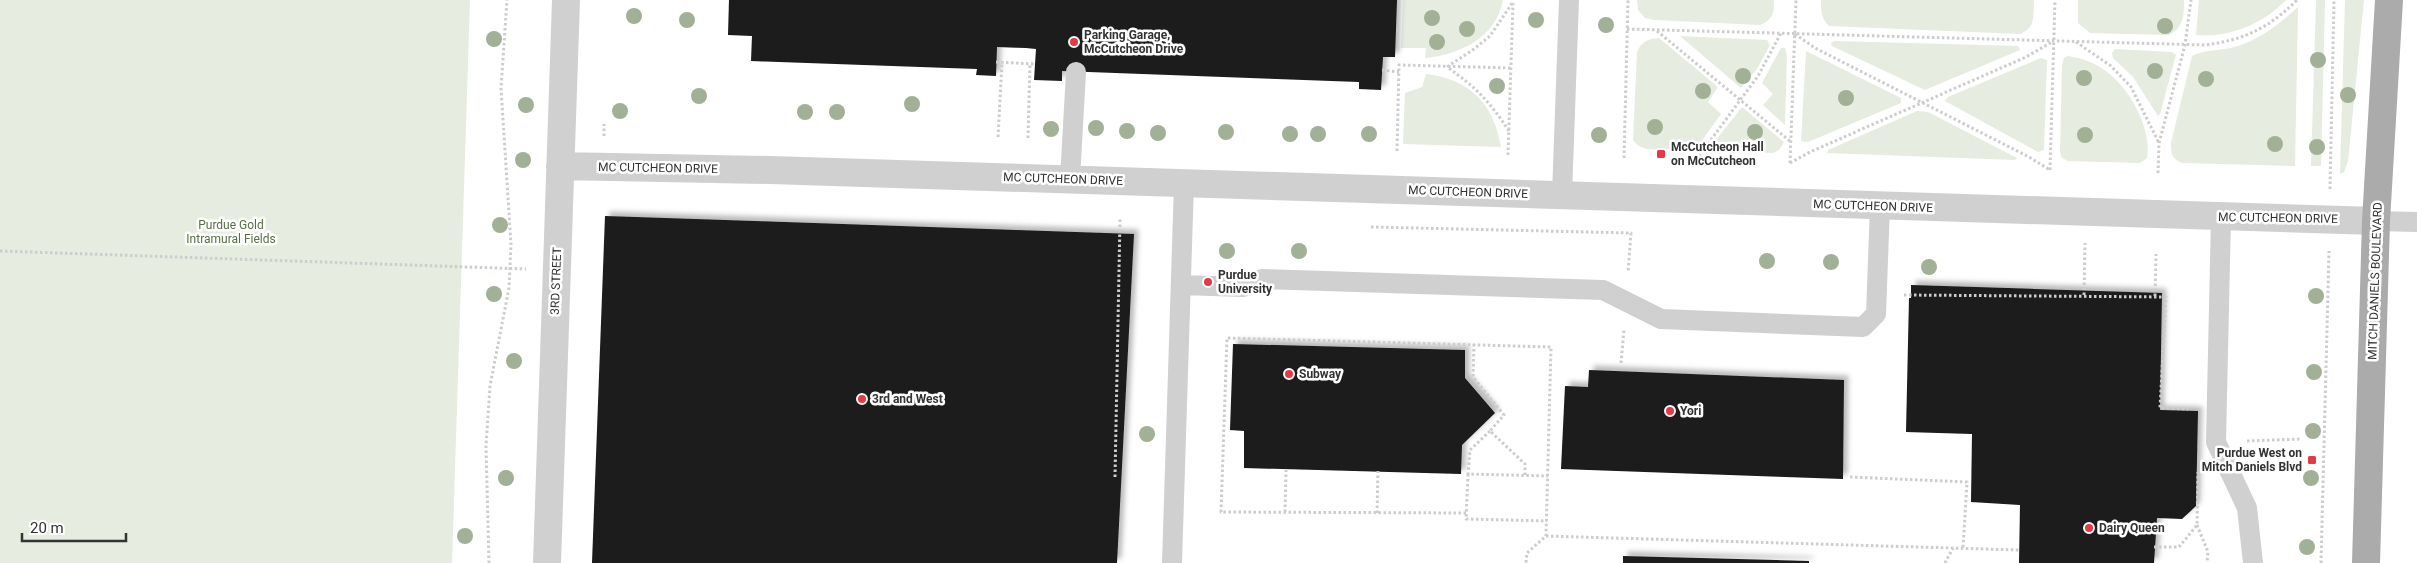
<svg xmlns="http://www.w3.org/2000/svg" width="2417" height="563" viewBox="0 0 2417 563" font-family="Roboto,sans-serif">
<style>
.green{fill:#e6ecdf}
.building{fill:#1a1a1a;filter:url(#shadow)}
.lines{fill:none;stroke-linecap:round;stroke-linejoin:round}
.path{stroke:#cdcdcd;stroke-width:3;stroke-dasharray:2.5 2.5;stroke-linecap:butt}
.service{stroke:#d0d0d0;stroke-width:20}
.minor{stroke:#d0d0d0;stroke-width:28}
.primary{stroke:#ababab;stroke-width:28}
.tree{fill:#a2b095}
.poi-dot{fill:#e63946;stroke:#fff;stroke-width:2}
.labels{text-anchor:middle;dominant-baseline:central;stroke-width:5;stroke-linejoin:round;paint-order:stroke}
.poi-label{font-size:12px;font-weight:bold;fill:#333;stroke:#fff;text-anchor:start}
.street-label{font-size:12px;fill:#333;stroke:#fff}
.park-label{font-size:12px;fill:#56703f;stroke:#fff}
</style>
<defs>
<filter id="shadow"><feDropShadow dx="4.5" dy="-4.5" stdDeviation="2.5" flood-color="#0004"/></filter>
</defs>
<rect width="100%" height="100%" fill="#fff"/>
<path class="green" d="M0,0H470L452,563H0Z
M1403,0H1503C1496,38 1459,55 1425,58L1426,48H1401Z
M1637,0H1774C1774,13 1773,20 1760,25L1654,20L1645,18L1638,10Z
M1821,0H2034C2033,16 2036,27 2020,34L1829,26C1821,18 1821,11 1821,0Z
M2078,0H2184C2184,16 2184,27 2169,35L2090,33L2078,23Z
M2199,0H2286C2263,24 2229,38 2196,35Z
M2316,0H2325L2321,166H2311Z
M2345,0H2364L2348,161L2344,172L2340,174Z
M2298,7L2295,166L2182,163C2172,159 2171,154 2171,143L2192,56C2204,49 2221,51 2235,47C2260,40 2279,24 2298,7Z
M1680,36L1767,40L1770,45L1757,69L1741,88Z
M1659,38L1718,87L1708,102L1721,114L1698,146L1676,145L1675,149C1661,149 1641,153 1633,140L1637,52C1642,41 1648,39 1659,38Z
M1834,41L2018,46L2020,50L1925,90L1832,46L1831,43Z
M1781,48H1785L1787,56L1785,125L1763,105L1773,94L1762,83Z
M2115,49L2172,52L2176,55L2160,114L2158,116L2133,77L2113,58L2112,53Z
M1806,51L1901,98V103L1808,142L1801,141Z
M2068,56C2082,58 2096,63 2107,72C2130,89 2152,129 2147,158L2140,163L2068,161L2062,158L2060,152L2062,65L2064,58Z
M2041,58L2047,60L2044,150L2038,152L1945,101L1948,97Z
M1426,74C1470,79 1494,104 1501,147L1403,144L1405,93L1422,87Z
M1742,107L1784,142L1779,150L1773,153L1713,150L1712,145Z
M1917,111L1928,112L2017,158L2015,160L1827,153L1828,150Z"/>
<path class="building" d="M729,0H1397L1395,57H1383L1381,90L1359,89V82L1062,71V81L1034,80L1036,49L1026,48L997,47L996,76L976,75L977,69L751,61L752,36L728,35Z
M605,216L1134,234L1117,563H592Z
M1911,285L2162,293L2160,410L2198,411L2196,506L2182,519L2157,518L2154,563H2019L2020,505L1971,502L1972,434L1906,432L1909,298H1911Z
M1233,344L1465,350V378L1495,413L1462,445L1461,474L1244,468V431L1230,430Z
M1589,370L1844,380L1843,479L1561,469L1565,386L1588,387Z
M1623,556L1809,561V563H1623Z"/>
<g class="lines">
<path class="path" d="M1627,29L2205,45C2244,40 2269,28 2297,0
M1657,31L1791,142
M1795,34L1815,48L2029,157L2050,170
M2076,42L2111,66L2131,87L2159,143
M996,62L1035,64
M1382,70L1399,72
M1509,131C1489,101 1477,88 1447,67L1474,49L1490,36L1513,2
M604,136V124
M998,137L1002,62
M1028,138L1030,63
M1397,151L1399,65L1511,68
M1508,155L1513,3
M1624,158L1628,0
M1696,160L1758,76L1781,33
M1790,163L1810,152L2026,57L2052,42
M1790,163L1796,0
M2050,170L2055,0
M2158,173L2159,143L2185,45L2191,0
M2330,189L2334,0
M1371,227L1631,233L1628,272
M0,251L526,269
M1904,295L2166,297L2160,408L2188,409
M2084,295L2085,243
M2155,296L2156,254
M1474,344L1473,377L1504,415L1490,431L1525,464V476
M1621,363L1624,330
M1490,431L1470,450L1468,474L1548,476
M2247,441L2301,439
M1468,474L1466,519L1547,521
M1115,477L1120,219
M1850,477L1967,482L1963,548
M1285,512L1286,470
M1377,513L1378,471
M1466,513L1221,512L1227,338L1551,347L1546,536L1527,553L1526,563
M2197,525L2208,552L2207,563
M1546,536L2019,550
M2154,547H2179L2197,525L2198,472
M489,563L486,446L490,386L509,288L511,245L501,88L507,0
M1945,563L1953,548
M2321,563L2329,251"/>
<path class="service" d="M1070,179L1076,72
M1562,195L1569,0
M2221,217L2216,442L2247,508L2253,563
M2376,221L2417,222
M1181,285L1243,287L1262,279L1603,290L1661,319L1863,327L1876,314L1880,206
M1172,563L1184,183"/>
<path class="minor" d="M560,166L770,170L2376,221
M547,563L566,0"/>
<path class="primary" d="M2366,563L2376,221L2389,0"/>
</g>
<g class="tree">
<circle cx="634" cy="16" r="8"/>
<circle cx="1432" cy="18" r="8"/>
<circle cx="687" cy="20" r="8"/>
<circle cx="1536" cy="20" r="8"/>
<circle cx="1606" cy="25" r="8"/>
<circle cx="2165" cy="26" r="8"/>
<circle cx="1467" cy="29" r="8"/>
<circle cx="494" cy="39" r="8"/>
<circle cx="1437" cy="42" r="8"/>
<circle cx="2318" cy="60" r="8"/>
<circle cx="2155" cy="71" r="8"/>
<circle cx="1743" cy="76" r="8"/>
<circle cx="2084" cy="78" r="8"/>
<circle cx="2206" cy="79" r="8"/>
<circle cx="1497" cy="86" r="8"/>
<circle cx="1703" cy="91" r="8"/>
<circle cx="2348" cy="95" r="8"/>
<circle cx="699" cy="96" r="8"/>
<circle cx="1846" cy="98" r="8"/>
<circle cx="912" cy="104" r="8"/>
<circle cx="526" cy="105" r="8"/>
<circle cx="620" cy="111" r="8"/>
<circle cx="805" cy="112" r="8"/>
<circle cx="837" cy="112" r="8"/>
<circle cx="1655" cy="127" r="8"/>
<circle cx="1096" cy="128" r="8"/>
<circle cx="1051" cy="129" r="8"/>
<circle cx="1127" cy="131" r="8"/>
<circle cx="1226" cy="132" r="8"/>
<circle cx="1755" cy="132" r="8"/>
<circle cx="1158" cy="133" r="8"/>
<circle cx="1290" cy="134" r="8"/>
<circle cx="1318" cy="134" r="8"/>
<circle cx="1369" cy="134" r="8"/>
<circle cx="1599" cy="135" r="8"/>
<circle cx="2085" cy="135" r="8"/>
<circle cx="2275" cy="144" r="8"/>
<circle cx="2317" cy="147" r="8"/>
<circle cx="523" cy="160" r="8"/>
<circle cx="500" cy="225" r="8"/>
<circle cx="1227" cy="251" r="8"/>
<circle cx="1299" cy="251" r="8"/>
<circle cx="1767" cy="261" r="8"/>
<circle cx="1831" cy="262" r="8"/>
<circle cx="1929" cy="267" r="8"/>
<circle cx="494" cy="294" r="8"/>
<circle cx="2316" cy="296" r="8"/>
<circle cx="514" cy="361" r="8"/>
<circle cx="2314" cy="372" r="8"/>
<circle cx="2313" cy="431" r="8"/>
<circle cx="1147" cy="434" r="8"/>
<circle cx="506" cy="478" r="8"/>
<circle cx="2311" cy="478" r="8"/>
<circle cx="465" cy="536" r="8"/>
<circle cx="2307" cy="547" r="8"/>
</g>
<g class="poi-dot">
<circle cx="1074" cy="42" r="5"/>
<rect x="1656" y="149" width="10" height="10" rx="2.5"/>
<circle cx="1208" cy="282" r="5"/>
<circle cx="1289" cy="374" r="5"/>
<circle cx="862" cy="399" r="5"/>
<circle cx="1670" cy="411" r="5"/>
<rect x="2307" y="455" width="10" height="10" rx="2.5"/>
<circle cx="2089" cy="528" r="5"/>
</g>
<g class="labels">
<g class="poi-label">
<text x="1084" y="35">Parking Garage,<tspan x="1084" dy="14">McCutcheon Drive</tspan></text>
<text x="1671" y="147">McCutcheon Hall<tspan x="1671" dy="14">on McCutcheon</tspan></text>
<text x="1218" y="275">Purdue<tspan x="1218" dy="14">University</tspan></text>
<text x="1299" y="374">Subway</text>
<text x="872" y="399">3rd and West</text>
<text x="1680" y="411">Yori</text>
<text x="2302" y="453" text-anchor="end">Purdue West on<tspan x="2302" dy="14">Mitch Daniels Blvd</tspan></text>
<text x="2099" y="528">Dairy Queen</text>
</g>
<g class="street-label">
<text transform="translate(658 168) rotate(1)">MC CUTCHEON DRIVE</text>
<text transform="translate(1063 179) rotate(2)">MC CUTCHEON DRIVE</text>
<text transform="translate(1468 192) rotate(2)">MC CUTCHEON DRIVE</text>
<text transform="translate(1873 206) rotate(2)">MC CUTCHEON DRIVE</text>
<text transform="translate(2278 218) rotate(1)">MC CUTCHEON DRIVE</text>
<text transform="translate(556 281) rotate(-88)">3RD STREET</text>
<text transform="translate(2375 281) rotate(-88)">MITCH DANIELS BOULEVARD</text>
</g>
<g class="park-label">
<text x="231" y="225">Purdue Gold<tspan x="231" dy="14">Intramural Fields</tspan></text>
</g>
</g>
<path d="M22 533v8h104v-8" fill="none" stroke="#333333" stroke-width="2.5"/>
<text x="30" y="533" font-size="15" fill="#333333" stroke="#ffffff" stroke-width="4" paint-order="stroke">20 m</text>
</svg>
